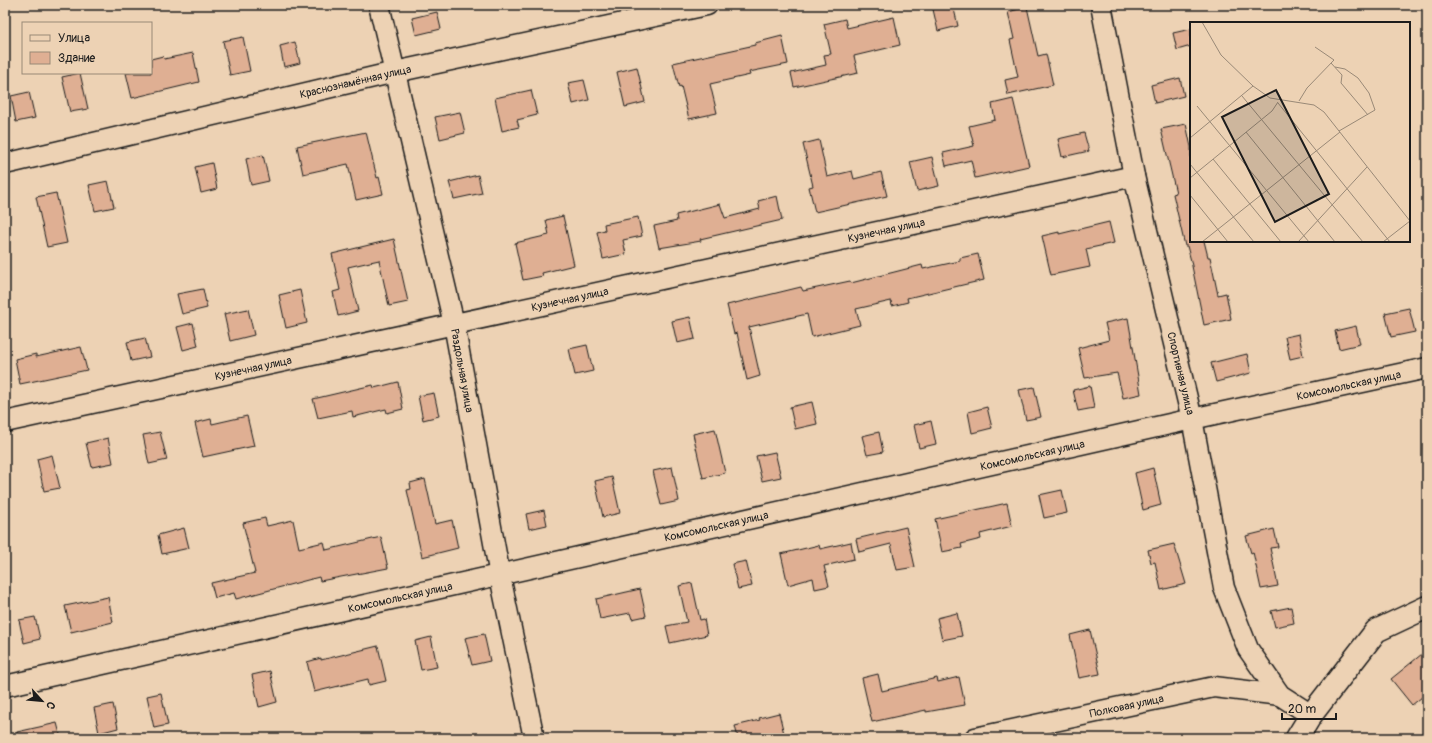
<svg xmlns="http://www.w3.org/2000/svg" width="1432" height="743" viewBox="0 0 1432 743" font-family="Pangolin,sans-serif">
<style>
.building{fill:#dfaf93;stroke:#1c1c1c}
.lines{fill:none;stroke-linecap:round;stroke-linejoin:round}
.minor-casing{stroke:#1c1c1c;stroke-width:23}
.secondary-casing{stroke:#1c1c1c;stroke-width:25}
.minor{stroke:#edd2b4;stroke-width:20}
.secondary{stroke:#edd2b4;stroke-width:22}
.labels{text-anchor:middle;dominant-baseline:central;stroke-width:3.5;stroke-linejoin:round;paint-order:stroke}
.street-label{font-size:11px;fill:#1c1c1c;stroke:#edd2b4}
.inset-road{fill:none;stroke:#998977;stroke-width:1}
.view{fill:#1c1c1c;fill-opacity:0.15;stroke:#1c1c1c;stroke-width:2}
.inset-edge{fill:none;stroke:#1c1c1c;stroke-width:2}
</style>
<rect width="100%" height="100%" fill="#edd2b4"/>
<filter id="ink" filterUnits="userSpaceOnUse"><feTurbulence type="fractalNoise" baseFrequency=".025" numOctaves="2"/><feDisplacementMap in="SourceGraphic" scale="8" xChannelSelector="R" yChannelSelector="G"/><feConvolveMatrix kernelMatrix="1 2 1 2 8 2 1 2 1" color-interpolation-filters="sRGB"/></filter>
<g filter="url(#ink)">
<path class="building" d="M932,5H953L958,26L938,31Z
M1027,7L1038,56L1046,54L1053,85L1008,95L1005,80L1018,77L1010,40L1014,39L1008,12Z
M437,12L441,29L416,35L412,18Z
M894,17L900,45L854,56L858,73L794,87L791,73L826,65L824,55L831,54L824,24L845,19L847,28Z
M1191,29V46L1177,50L1173,33Z
M782,36L788,64L749,72L750,75L710,84L717,113L689,119L681,86L679,87L673,63L755,45V43Z
M243,37L250,71L230,75L223,41Z
M295,42L300,63L284,67L280,46Z
M193,53L199,82L132,98L126,73H151V59L163,56L164,59Z
M637,67L645,102L625,107L617,72Z
M80,73L88,109L70,112L62,77Z
M1180,78L1184,96L1155,103L1151,85Z
M584,80L589,100L573,104L568,83Z
M531,90L537,115L517,120L519,127L502,131L495,98Z
M29,92L35,118L16,122L11,96Z
M1013,99L1029,166L975,178L971,160L946,166L943,153L974,146L969,126L995,120L992,104Z
M460,112L465,133L440,139L435,117Z
M1186,124L1191,147V241H1204L1208,257H1210L1218,295L1226,293L1231,319L1204,325L1191,261L1187,246H1185L1173,194L1176,193L1161,129Z
M366,132L377,178L379,177L383,194L356,200L348,164L303,174L297,146Z
M1084,133L1089,151L1062,157L1058,139Z
M819,140L827,177L852,171L854,179L881,172L887,196L815,212L809,187L813,186L803,144Z
M263,155L269,181L251,185L246,159Z
M932,157L939,186L917,191L910,162Z
M212,163L217,189L201,193L195,167Z
M478,175L482,193L454,199L449,182Z
M108,181L114,207L95,211L89,185Z
M56,193L67,243L47,247L36,197Z
M777,196L782,220L700,239L701,241L659,248L654,226L677,221L676,215L720,204L725,218L760,209L758,201Z
M563,216L574,265L542,273L543,276L523,280L515,243L549,235L546,220Z
M638,217L642,236L623,240L626,254L603,259L597,232L605,230L604,224Z
M1109,222L1114,243L1086,249L1090,267L1051,275L1042,236L1059,232V234Z
M394,239L408,302L389,306L379,260L348,267L358,311L338,316L333,292L340,290L332,254Z
M978,254L984,280L907,298L908,302L892,306L891,301L856,309L860,325L812,337L807,314L749,327L760,376L747,380L737,333L734,334L727,305L801,287L803,291L850,281L851,283L922,265L923,269L960,261V258Z
M203,289L207,308L182,314L177,294Z
M300,290L307,323L286,328L279,295Z
M1409,308L1415,332L1391,337L1385,313Z
M248,309L254,335L230,341L224,314Z
M690,317L695,339L677,343L672,321Z
M1128,318L1141,394L1123,398L1117,373L1085,378L1078,348L1109,340L1105,323Z
M193,323L198,346L183,350L177,327Z
M1356,326L1360,344L1339,349L1335,331Z
M1299,334L1303,356L1290,359L1285,337Z
M145,338L150,357L131,361L127,342Z
M587,345L593,371L575,375L569,349Z
M81,347L87,370L20,384L15,359L36,354V357Z
M1247,354L1251,373L1216,382L1211,363Z
M398,382L403,409L387,413L386,409L353,417L352,411L318,418L313,399L373,385L374,388Z
M1090,386L1094,408L1078,411L1073,390Z
M1034,387L1041,417L1026,420L1019,390Z
M434,393L439,416L423,420L418,396Z
M812,402L817,424L795,429L790,407Z
M987,407L992,428L972,433L968,412Z
M247,416L254,446L203,457L195,423L211,419L212,424Z
M931,421L936,444L919,448L914,425Z
M715,429L725,473L703,478L693,434Z
M160,432L167,460L149,464L143,435Z
M879,432L883,452L867,455L862,436Z
M108,438L113,463L92,467L86,443Z
M775,452L781,477L762,481L756,456Z
M52,455L60,488L44,491L37,459Z
M672,467L679,501L661,505L653,471Z
M1153,468L1161,505L1143,510L1135,473Z
M612,477L620,513L603,517L595,481Z
M425,479L435,524L452,520L458,548L422,557L407,490L411,489L410,483Z
M1062,490L1067,513L1044,518L1039,495Z
M1007,503L1012,526L980,534L981,539L961,544L962,548L942,552L935,519Z
M544,510L547,525L529,529L526,514Z
M265,518L267,526L293,520L299,548L324,542L326,550L381,537L388,568L320,581L319,577L236,599L234,593L215,598L211,583L255,573L243,523Z
M906,527L915,567L897,570L891,544L859,552L856,539Z
M184,528L189,548L162,554L158,535Z
M1274,529L1278,547L1270,548L1278,586L1261,589L1253,552L1251,553L1246,536Z
M851,542L854,559L824,566L829,586L815,589L813,578L788,585L781,554L819,545L820,549Z
M1174,544L1186,584L1161,590L1155,562L1151,563L1148,550Z
M746,561L752,586L738,589L732,564Z
M692,583L700,620L704,619L707,635L670,643L666,626L687,622L679,586Z
M640,589L646,616L632,619L630,613L600,619L596,599Z
M108,597L113,622L71,632L65,606Z
M1291,607L1294,623L1275,627L1271,611Z
M957,613L962,636L942,640L937,618Z
M35,617L40,639L24,643L19,620Z
M1090,630L1100,674L1079,678L1070,635Z
M484,634L490,661L472,665L465,638Z
M431,637L437,667L421,670L415,641Z
M378,646L386,681L369,685L368,679L314,692L307,662L321,658V660Z
M1427,650V693L1412,705L1391,679Z
M270,671L277,702L259,707L252,675Z
M878,674L882,691L937,678L938,682L959,677L965,705L926,712V710L872,722L862,678Z
M161,693L168,725L154,728L147,696Z
M113,704L118,728L99,733L94,708Z
M779,713L785,738H738L735,726L760,720L759,718Z
M57,723L61,738H17V732Z"/>
<g class="lines">
<g class="minor-casing">
<g id="minor">
<path id="s1" d="M379,5L454,324L500,576L534,738"/>
<path id="s2" d="M1101,5L1134,176L1192,419L1224,588L1248,649L1280,695L1311,715"/>
<path id="s3" d="M5,164L395,72L707,5"/>
<path id="s4" d="M5,422L1134,176"/>
<path id="s5" d="M5,686L1192,419L1427,368"/>
<path id="s6" d="M975,738L1214,687L1280,695"/>
</g>
</g>
<g class="secondary-casing">
<path id="secondary" d="M1297,738L1311,715L1376,631L1427,607"/>
</g>
<use href="#minor" class="minor"/>
<use href="#secondary" class="secondary"/>
</g>
</g>
<g class="labels">
<g class="street-label">
<text stroke="none"><textPath href="#s3" startOffset="360">Краснознамённая улица</textPath></text>
<text stroke="none"><textPath href="#s4" startOffset="902">Кузнечная улица</textPath></text>
<text stroke="none"><textPath href="#s4" startOffset="578">Кузнечная улица</textPath></text>
<text stroke="none"><textPath href="#s4" startOffset="254">Кузнечная улица</textPath></text>
<text stroke="none"><textPath href="#s1" startOffset="375">Раздольная улица</textPath></text>
<text stroke="none"><textPath href="#s2" startOffset="377">Спортивная улица</textPath></text>
<text stroke="none"><textPath href="#s5" startOffset="1377">Комсомольская улица</textPath></text>
<text stroke="none"><textPath href="#s5" startOffset="1053">Комсомольская улица</textPath></text>
<text stroke="none"><textPath href="#s5" startOffset="729">Комсомольская улица</textPath></text>
<text stroke="none"><textPath href="#s5" startOffset="405">Комсомольская улица</textPath></text>
<text stroke="none"><textPath href="#s6" startOffset="155">Полковая улица</textPath></text>
</g>
</g>
<g transform="translate(1190 22)">
<rect width="220" height="220" fill="#edd2b4"/>
<path class="inset-road" d="M12,0L31,33L63,64M141,41L152,53L151,61L178,93M145,45L155,47L168,56L179,71L185,88L149,109M52,74L173,220M109,79L117,66L144,38L125,25M88,81L200,220M7,84L119,220M56,110L145,220M0,116L63,64L80,76L124,83L134,90L220,199M23,137L91,220M0,142L64,220M0,156L82,89L88,80M0,173L38,220M12,220L150,110M108,220L177,145M193,220L220,199"/>
<path class="view" d="M86,68L139,172L85,200L32,95Z"/>
<rect width="220" height="220" class="inset-edge"/>
</g>
<rect width="1432" height="743" fill="none" stroke="#edd2b4" stroke-width="20"/>
<rect x="10" y="10" width="1412" height="723" fill="none" stroke="#1c1c1c" stroke-width="1.5" filter="url(#ink)"/>
<rect x="22" y="22" width="130" height="52" fill="#edd2b4" stroke="#998977"/>
<rect x="30" y="35" width="20" height="6" fill="#edd2b4" stroke="#998977"/>
<text x="58" y="42" font-size="12" fill="#1c1c1c">Улица</text>
<rect x="30" y="52" width="20" height="12" fill="#dfaf93" stroke="#998977"/>
<text x="58" y="62" font-size="12" fill="#1c1c1c">Здание</text>
<g transform="translate(42 701) rotate(117)" stroke="#edd2b4" stroke-width="3" paint-order="stroke">
<path d="M0-3L7 15L0 10L-7 15Z" fill="#1c1c1c"/>
<text y="-6" font-size="11" font-weight="bold" text-anchor="middle" fill="#1c1c1c">С</text>
</g>
<path d="M1282 713v6h54v-6" fill="none" stroke="#1c1c1c" stroke-width="2"/>
<text x="1288" y="713" font-size="12" fill="#1c1c1c" stroke="#edd2b4" stroke-width="3" paint-order="stroke">20 m</text>
</svg>
